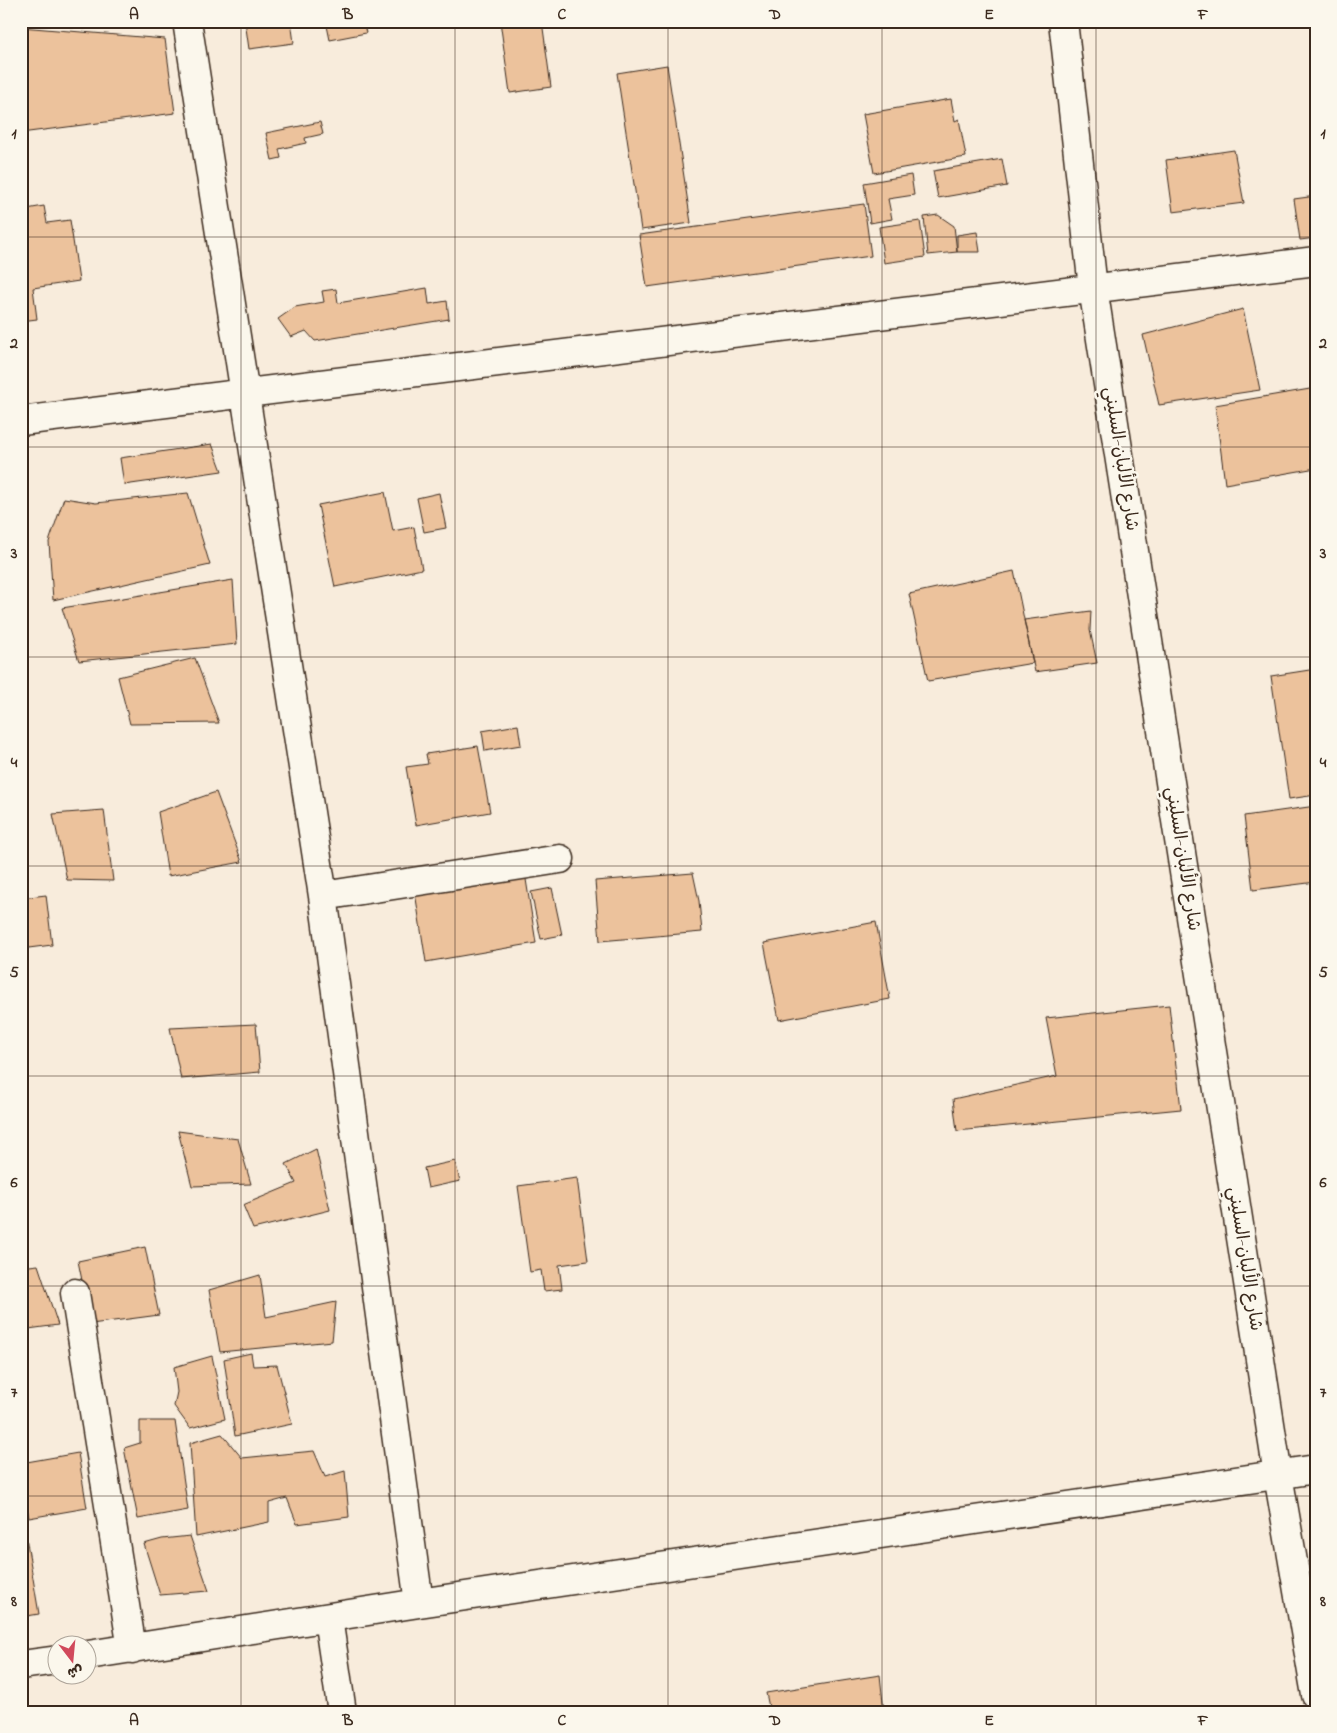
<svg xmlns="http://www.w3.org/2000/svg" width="1337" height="1733" viewBox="0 0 1337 1733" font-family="'Indie Flower','Playpen Sans Arabic',sans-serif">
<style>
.building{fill:#ecc29c;stroke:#3b2a1e}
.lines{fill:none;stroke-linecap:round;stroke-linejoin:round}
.minor-casing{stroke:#3b2a1e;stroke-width:31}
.minor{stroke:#fbf7ec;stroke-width:28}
.grid{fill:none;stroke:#3b2a1e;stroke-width:1;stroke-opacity:0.55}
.labels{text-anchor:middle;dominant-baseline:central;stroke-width:5;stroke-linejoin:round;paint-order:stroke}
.street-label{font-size:18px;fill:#3b2a1e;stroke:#fbf7ec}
.neatline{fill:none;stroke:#3b2a1e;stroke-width:2}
.grid-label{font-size:16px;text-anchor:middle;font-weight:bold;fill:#3b2a1e}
</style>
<rect width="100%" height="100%" fill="#f8ecdc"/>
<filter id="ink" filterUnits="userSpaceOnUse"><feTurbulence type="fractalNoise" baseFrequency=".02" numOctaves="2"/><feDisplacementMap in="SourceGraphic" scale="10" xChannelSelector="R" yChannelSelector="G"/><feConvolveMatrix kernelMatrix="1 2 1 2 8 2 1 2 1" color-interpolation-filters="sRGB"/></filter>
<g filter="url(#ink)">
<path class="building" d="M245,21H291L294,43L249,49Z
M326,21H363L366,33L330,40Z
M500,21H542L551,87L510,93Z
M21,27L165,39L175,113L21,133Z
M667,65L691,223L641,230L617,73Z
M951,99L955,121L959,119L966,157L874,173L863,114Z
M320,122L323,134L305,138L306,143L279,149L281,158L272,160L266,133Z
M1234,150L1244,203L1173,212L1166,160Z
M1002,159L1007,186L938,198L933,171Z
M911,175L914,195L888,199L892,219L870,223L864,183Z
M1316,196V238L1300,240L1294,199Z
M864,204L871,256L647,287L639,235Z
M44,206L47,223L70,220L79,281L33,288L37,319L21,321V210Z
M938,215L954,226L957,252L928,255L924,217Z
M920,221L925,257L884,263L879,227Z
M977,232L980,252H957V235Z
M427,288L429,304L447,301L449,319L315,341L306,331L291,337L278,319L295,307L324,302L322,291L336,289L338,303Z
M1243,309L1260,390L1159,405L1143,335Z
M1316,388V468L1225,484L1215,405Z
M212,444L222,471L124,485L120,458Z
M385,492L393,531L414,527L422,569L335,587L318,505Z
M188,493L210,565L53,600L49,542L64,498L96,503Z
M439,493L446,528L424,532L417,498Z
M1014,571L1033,663L928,681L909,594Z
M233,580L237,644L79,661L62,608Z
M1091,611L1090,630L1097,663L1035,672L1024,620Z
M195,658L219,723L130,724L118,677Z
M1316,669V795L1289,799L1271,676Z
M518,725L521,745L485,751L482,731Z
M478,746L490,812L416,825L406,767L428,764L426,754Z
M216,792L242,862L168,876L158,812Z
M1316,806V882L1253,890L1244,816Z
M104,810L113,881L67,880L53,814Z
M525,873L536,943L426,962L415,892Z
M693,873L699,901L702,932L600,941L595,881Z
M552,888L562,935L541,939L531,892Z
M46,895L52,945L21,949V898Z
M876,922L890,999L779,1020L764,943Z
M1169,1005L1181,1109L957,1131L953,1099L1057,1076L1046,1018Z
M256,1024L260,1072L181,1079L170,1028Z
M178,1131L238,1139L251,1184L192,1186Z
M316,1149L330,1210L253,1229L243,1205L296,1183L286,1164Z
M455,1161L460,1181L428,1188L424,1168Z
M577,1178L588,1261L559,1265L562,1289L544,1291L541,1270L530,1272L518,1186Z
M145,1247L159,1315L91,1324L78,1261Z
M38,1265L58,1325L21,1330V1267Z
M260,1275L266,1317L336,1302L332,1341L220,1352L209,1290Z
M251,1353L253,1366L277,1365L292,1424L235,1436L224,1359Z
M212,1356L225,1419L190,1428L174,1406L177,1392L174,1367Z
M140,1421H175L188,1510L138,1519L124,1448L140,1443Z
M222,1434L242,1458L314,1451L325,1477L345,1471L349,1517L297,1524L287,1498L269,1503V1522L196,1537L190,1443Z
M78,1453L87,1508L29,1518L21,1473V1463Z
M21,1507L39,1614L21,1617Z
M190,1536L209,1591L160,1595L144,1544L162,1539Z
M880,1675L884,1712H770L766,1693Z"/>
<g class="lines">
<g class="minor-casing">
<path id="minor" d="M187,21L323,896L419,1603
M1063,21L1093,288L1278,1475L1316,1695
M21,421L1316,261
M323,896L560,859
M75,1293L132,1649
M328,1618L342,1712
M88,1655L419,1603L1316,1469
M21,1665L58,1660"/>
</g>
<use href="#minor" class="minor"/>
</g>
</g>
<path class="grid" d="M241,21V1712M455,21V1712M668,21V1712M882,21V1712M1096,21V1712M21,237H1316M21,447H1316M21,657H1316M21,866H1316M21,1076H1316M21,1286H1316M21,1496H1316"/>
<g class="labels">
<g class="street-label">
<text transform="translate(1120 459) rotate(81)">شارع الألبان-السليني</text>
<text transform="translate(1182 859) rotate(81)">شارع الألبان-السليني</text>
<text transform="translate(1244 1259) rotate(81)">شارع الألبان-السليني</text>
</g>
</g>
<rect width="1337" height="1733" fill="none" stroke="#fbf7ec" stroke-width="55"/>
<g transform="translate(72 1660) rotate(164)"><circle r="24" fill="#fbf7ec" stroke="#aea59a"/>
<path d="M0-4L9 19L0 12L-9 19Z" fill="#d1495b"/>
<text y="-8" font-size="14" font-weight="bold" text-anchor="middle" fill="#3b2a1e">ش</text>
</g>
<rect x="28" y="28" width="1282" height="1678" class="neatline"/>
<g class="grid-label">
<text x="134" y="19">A</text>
<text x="348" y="19">B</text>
<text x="562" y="19">C</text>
<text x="775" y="19">D</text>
<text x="989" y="19">E</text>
<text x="1203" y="19">F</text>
<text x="14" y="138">1</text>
<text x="1323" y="138">1</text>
<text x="14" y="348">2</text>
<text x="1323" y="348">2</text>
<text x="14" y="558">3</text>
<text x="1323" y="558">3</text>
<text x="14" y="767">4</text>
<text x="1323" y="767">4</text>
<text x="14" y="977">5</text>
<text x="1323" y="977">5</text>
<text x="14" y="1187">6</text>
<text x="1323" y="1187">6</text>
<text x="14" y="1397">7</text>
<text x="1323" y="1397">7</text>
<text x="14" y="1606">8</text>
<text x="1323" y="1606">8</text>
<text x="134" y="1725">A</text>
<text x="348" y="1725">B</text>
<text x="562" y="1725">C</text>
<text x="775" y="1725">D</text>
<text x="989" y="1725">E</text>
<text x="1203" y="1725">F</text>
</g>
</svg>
